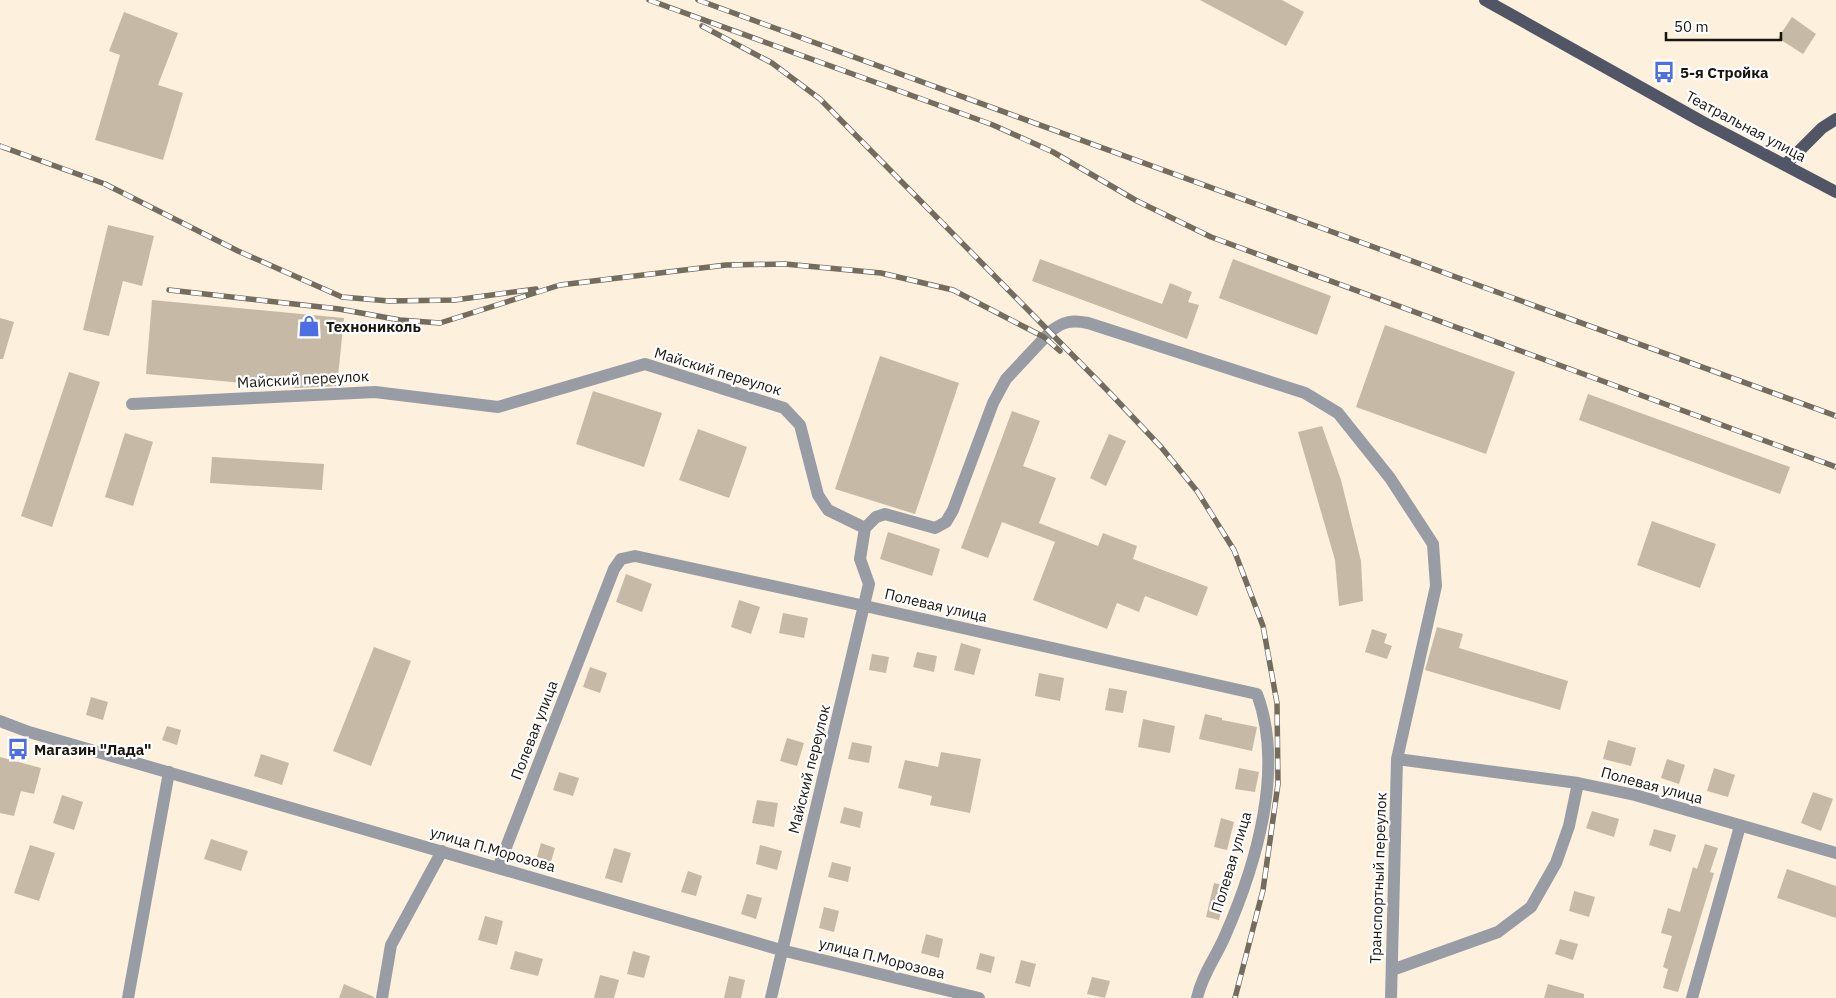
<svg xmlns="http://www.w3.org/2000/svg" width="1836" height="998" viewBox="0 0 1836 998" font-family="'IBM Plex Sans',sans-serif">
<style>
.building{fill:#c6baa6}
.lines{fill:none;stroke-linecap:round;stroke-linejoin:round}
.minor{stroke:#989ca5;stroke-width:12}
.major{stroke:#505665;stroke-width:12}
.rail-casing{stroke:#736c5f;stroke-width:5.5}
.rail{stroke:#fff;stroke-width:4;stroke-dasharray:11;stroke-linecap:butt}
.labels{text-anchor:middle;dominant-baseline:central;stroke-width:4.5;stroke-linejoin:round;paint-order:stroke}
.poi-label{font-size:15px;font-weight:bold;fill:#1a160f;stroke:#fff;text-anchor:start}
.street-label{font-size:15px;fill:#1a160f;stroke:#fff}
</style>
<rect width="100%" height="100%" fill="#fdf0dc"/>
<path class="building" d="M1200,0H1282L1304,12L1286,46Z
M124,12L178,33L158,85L183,93L163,160L95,140L120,55L109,51Z
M1792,17L1816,34L1803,54L1778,38Z
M108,225L154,236L142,286L123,281L109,336L83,330Z
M1040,259L1162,304L1170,283L1192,292L1188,302L1199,305L1187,339L1032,281Z
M1233,259L1331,296L1317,335L1219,298Z
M152,300L344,318L337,386L297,388L146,374Z
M0,318L14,322L3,359H0Z
M1385,325L1515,372L1486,454L1356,407Z
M880,356L959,383L915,514L835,489Z
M69,372L100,382L52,527L21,516Z
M593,391L662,413L644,467L576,444Z
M1588,394L1790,467L1780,494L1579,420Z
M1012,411L1040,421L1023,466L1056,478L1039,523L1098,546L1103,533L1137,546L1133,559L1208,587L1197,616L1145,596L1139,612L1117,603L1107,629L1033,600L1055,542L1002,522L988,558L961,548Z
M1322,426L1341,480L1361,561L1363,601L1339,606L1335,560L1298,432Z
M698,429L747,447L729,498L679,480Z
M125,433L153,442L133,506L105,497Z
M1109,434L1126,441L1106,486L1090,478Z
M212,457L324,464L322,490L210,483Z
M1652,521L1716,544L1700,588L1637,565Z
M888,532L940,549L932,576L880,559Z
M626,574L652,584L642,612L616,602Z
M739,600L760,607L751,634L731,627Z
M783,613L808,618L804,638L779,633Z
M1437,627L1463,634L1459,648L1568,681L1560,710L1425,670Z
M1372,629L1387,634L1384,643L1392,646L1387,659L1365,652Z
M961,643L981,649L974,675L954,670Z
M374,647L411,661L371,766L333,751Z
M917,652L937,656L934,672L913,667Z
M872,654L889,657L886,673L869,670Z
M590,667L607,673L600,693L583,687Z
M1039,673L1064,678L1060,701L1035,696Z
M1109,688L1127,691L1123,713L1105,710Z
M91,697L108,702L103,720L86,715Z
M1205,714L1222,718V720L1257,727L1252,751L1199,739Z
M1143,719L1175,726L1170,753L1138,747Z
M167,726L181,730L177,745L162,740Z
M787,738L804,743L797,766L780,761Z
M1608,740L1636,748L1631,766L1603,759Z
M852,742L872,746L869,763L848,759Z
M941,752L981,759L970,813L930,805L932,796L898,788L905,760L938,767Z
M261,754L289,763L282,785L254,776Z
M0,757L41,768L34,794L21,791L14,816L0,813Z
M1667,759L1685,765L1679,784L1661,778Z
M1239,768L1259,772L1255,792L1235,789Z
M1714,768L1735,775L1728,797L1707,791Z
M559,772L579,778L573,796L553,790Z
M1813,792L1833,799L1821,831L1801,823Z
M62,795L83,802L74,830L53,823Z
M757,800L778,803L774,827L752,823Z
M844,807L863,812L860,828L840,823Z
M1592,811L1619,819L1614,837L1586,828Z
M1221,818L1234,822L1227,850L1214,847Z
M1654,829L1676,835L1671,852L1649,845Z
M211,839L248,851L241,871L204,859Z
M541,843L555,848L550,865L536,860Z
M1705,844L1718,848L1710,872L1714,873L1678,992L1663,988L1668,969L1663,967L1672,936L1661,933L1668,908L1680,912L1693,867L1697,869Z
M30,845L55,853L39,901L14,893Z
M760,845L782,851L777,870L756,864Z
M614,848L631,853L622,883L605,878Z
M832,862L851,867L848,882L828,877Z
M1787,869L1836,886V918L1777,898Z
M688,871L702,876L696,896L681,892Z
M1214,883L1227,886L1219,920L1206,917Z
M1574,891L1595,897L1589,917L1569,911Z
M747,894L762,898L756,919L741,914Z
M824,907L839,911L834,932L819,928Z
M485,916L503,921L497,945L478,940Z
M926,934L943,939L939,958L921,953Z
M1560,939L1578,944L1573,960L1555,954Z
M515,951L543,959L538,976L510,969Z
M633,951L650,956L644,978L627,974Z
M980,953L995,957L991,973L976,969Z
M1021,960L1036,964L1030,987L1015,983Z
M600,975L619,980L614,998H594Z
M729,976L745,980L741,998H724Z
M1092,977L1110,981L1105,998L1087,994Z
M344,984L374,997V998H339Z
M1548,984L1584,994V998H1544Z"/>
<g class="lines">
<path class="minor" d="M132,404L375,392L498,407L645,364L784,408L800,425L818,495L828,510L865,528L860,559L869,584L771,998
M865,528L876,517L885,514L935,528L946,522L953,510L993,403L1006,379L1050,332C1063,321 1072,320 1088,323L1305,393L1338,413L1390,478L1433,544L1436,586L1397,759L1391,998
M0,721L29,732L781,950L979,998
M1397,759L1578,783L1635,795L1836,853
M498,868L614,569L621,559L635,556L865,606L1257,694C1285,769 1256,865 1225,936C1216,957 1202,975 1197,998
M1392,970L1498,932L1531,907L1556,863L1569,826L1578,783
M128,998L169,772
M382,998L391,945L442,851
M1692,998L1740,826"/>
<path class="major" d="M1485,0L1701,121L1836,192
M1785,165L1822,128L1836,119"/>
<g class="rail-casing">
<path id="rail" d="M649,0L993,125L1053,152L1137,201L1211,237L1836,467
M698,0L1836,416
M702,26L772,63L820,99L1108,391L1161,447L1197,491L1234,550L1263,626L1277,703L1278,784L1263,890L1235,998
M0,146L105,184L238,251L342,297L389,301L455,300L536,289
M169,290L339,309L400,320L440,323L560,285L726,265L785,264L881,273L953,290L1044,337L1060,351"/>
</g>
<use href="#rail" class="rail"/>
</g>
<defs>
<g id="bus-bare" transform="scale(1.725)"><path d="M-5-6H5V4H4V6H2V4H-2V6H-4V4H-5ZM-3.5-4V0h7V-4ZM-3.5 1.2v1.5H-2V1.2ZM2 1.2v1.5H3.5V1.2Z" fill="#4d6fe3" stroke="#fff" stroke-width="2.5" paint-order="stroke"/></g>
<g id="shop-bare" transform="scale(1.725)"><path d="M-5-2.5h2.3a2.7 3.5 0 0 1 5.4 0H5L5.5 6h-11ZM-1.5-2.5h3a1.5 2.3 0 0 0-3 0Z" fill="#4d6fe3" stroke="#fff" stroke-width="2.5" paint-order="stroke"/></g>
</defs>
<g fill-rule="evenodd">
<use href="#bus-bare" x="1664" y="72"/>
<use href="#shop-bare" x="309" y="326"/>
<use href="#bus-bare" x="18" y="749"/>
</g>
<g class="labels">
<g class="poi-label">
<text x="1680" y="72">5-я Стройка</text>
<text x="326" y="326">Технониколь</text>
<text x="34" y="749">Магазин "Лада"</text>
</g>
<g class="street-label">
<text transform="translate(1746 126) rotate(28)">Театральная улица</text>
<text transform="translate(718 371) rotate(17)">Майский переулок</text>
<text transform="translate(303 379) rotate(-3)">Майский переулок</text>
<text transform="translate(936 605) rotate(13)">Полевая улица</text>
<text transform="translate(534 730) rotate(-69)">Полевая улица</text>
<text transform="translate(809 769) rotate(-76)">Майский переулок</text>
<text transform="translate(1652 785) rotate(15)">Полевая улица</text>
<text transform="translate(493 849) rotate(16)">улица П.Морозова</text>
<text transform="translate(1231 862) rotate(-73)">Полевая улица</text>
<text transform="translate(1378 878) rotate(-88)">Транспортный переулок</text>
<text transform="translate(882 958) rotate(14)">улица П.Морозова</text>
</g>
</g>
<path d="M1666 32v8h115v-8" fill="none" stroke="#1a160f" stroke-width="2.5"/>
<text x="1674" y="32" font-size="15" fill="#1a160f" stroke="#ffffff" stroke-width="4" paint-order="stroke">50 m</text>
</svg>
